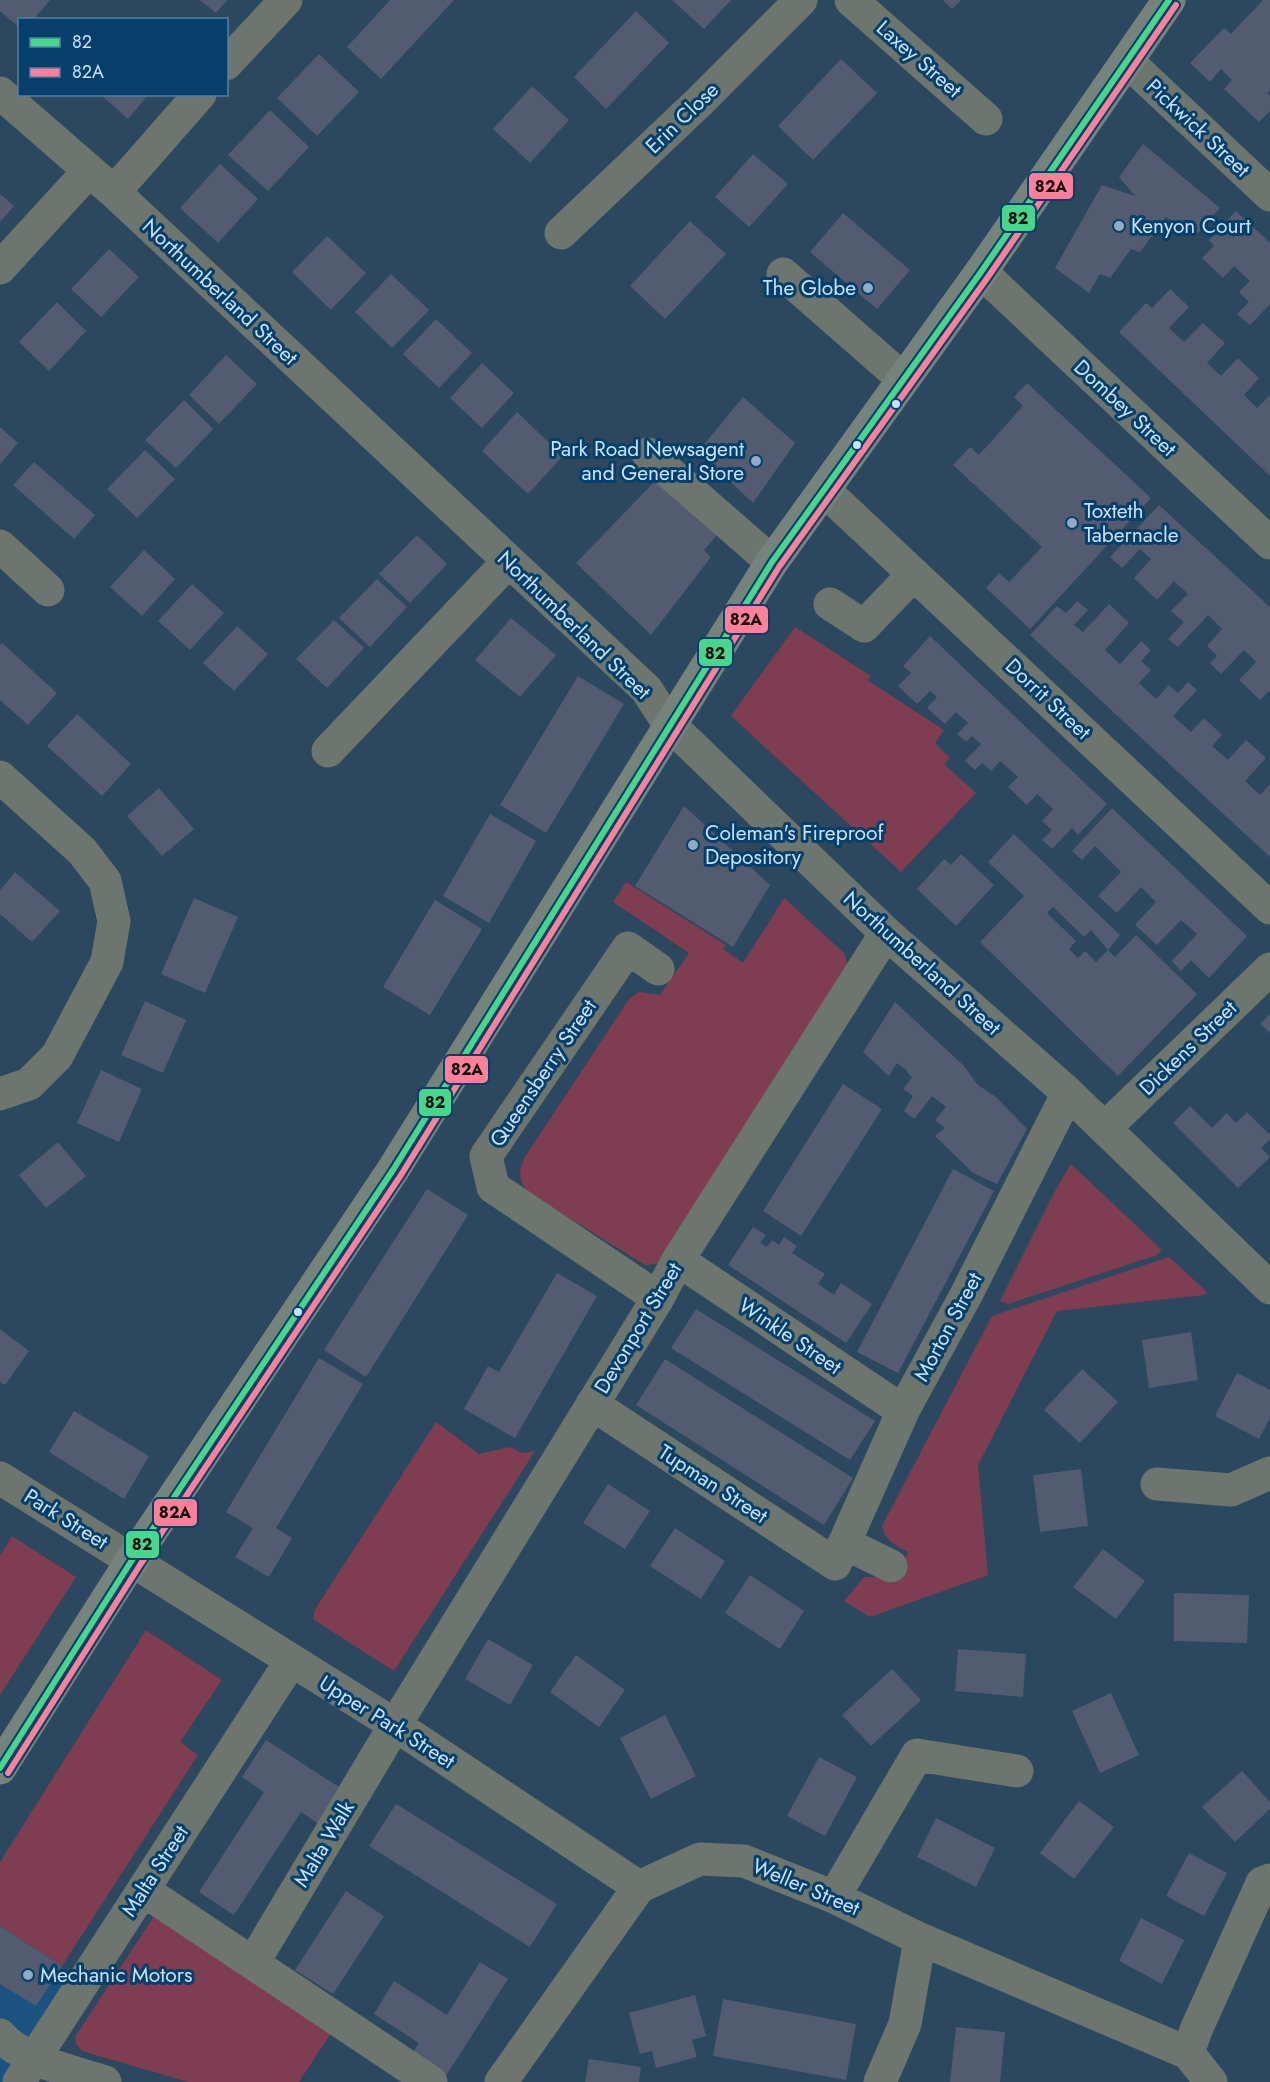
<svg xmlns="http://www.w3.org/2000/svg" width="1270" height="2082" viewBox="0 0 1270 2082" font-family="Jost,sans-serif">
<style>
.built{fill:#1b5280}
.green{fill:#7e3d50}
.building{fill:#525b6f}
.lines{fill:none;stroke-linecap:round;stroke-linejoin:round}
.minor{stroke:#6c756e;stroke-width:33}
.highway{stroke:#75837c;stroke-width:33}
.bus-1-casing{stroke:#063f69;stroke-width:10}
.bus-2-casing{stroke:#063f69;stroke-width:10}
.bus-1{stroke:#46d78d;stroke-width:6}
.bus-2{stroke:#ff8098;stroke-width:6}
.poi-dot{fill:#90abc4;stroke:#063f69;stroke-width:2}
.bus-dot{fill:#c6e1fa;stroke:#063f69;stroke-width:2}
.labels{text-anchor:middle;dominant-baseline:central;stroke-width:6;stroke-linejoin:round;paint-order:stroke}
.street-label{font-size:21px;fill:#c6e1fa;stroke:#063f69}
.poi-label{font-size:21px;fill:#c6e1fa;stroke:#063f69;text-anchor:start}
.line-badge{stroke:#063f69;stroke-width:2}
.pale-badge-label{font-size:16px;text-anchor:middle;font-weight:bold;fill:#111}
</style>
<rect width="100%" height="100%" fill="#2b485f"/>
<path class="built" d="M0,1926L72,1973L2,2082H0Z"/>
<path class="green" d="M795,627L871,676L867,680L944,730L935,743L950,758L944,764L976,793L901,872L731,716Z
M626,882L726,945L723,949L743,963L784,898L845,954L847,964L662,1258L656,1264L645,1265L529,1193C518,1181 518,1171 525,1157L629,999L639,992L660,995L689,953L613,902Z
M1071,1164L1162,1250L1157,1255L1008,1304L1000,1301L1056,1189Z
M1169,1257L1207,1292L1204,1295L1057,1311L978,1465L988,1575L870,1617L844,1601L864,1577H878L893,1584L908,1552C897,1546 884,1540 882,1526L992,1316Z
M436,1422L479,1454L510,1447L522,1453L535,1451L394,1671L314,1620V1611Z
M12,1536L76,1577L0,1695V1556Z
M146,1630L222,1680L180,1742L198,1755L62,1966L0,1926V1862Z
M156,1913L335,2027L299,2082H188L82,2051L76,2044L75,2037Z"/>
<path class="building" d="M0,0H50L33,20H20V28L0,11Z
M200,0H227L216,13Z
M390,0H454L381,79L347,47Z
M672,0H731L704,29Z
M943,0H961L952,9Z
M1263,0H1270V91L1267,93L1270,95V111L1259,122L1224,89L1232,80L1221,69L1210,82L1190,63L1224,28L1231,34Z
M636,11L669,43L606,109L574,77Z
M319,54L359,92L317,136L277,98Z
M841,59L877,93L813,160L778,126Z
M532,86L569,120L530,163L493,129Z
M100,94H149L128,119Z
M270,110L309,147L268,191L228,155Z
M1143,144L1220,208L1196,235L1166,217L1140,252L1131,249L1110,278L1100,274L1089,293L1055,268L1102,185L1135,196L1119,177Z
M753,154L788,184L749,227L715,197Z
M220,164L258,199L218,243L180,208Z
M0,194L14,206L0,222Z
M1236,211L1270,243V304L1250,325L1237,314L1249,302L1239,292L1250,281L1234,266L1223,278L1202,258L1214,246L1209,240Z
M843,213L910,270L877,309L810,252Z
M690,221L726,254L665,319L630,286Z
M327,236L366,273L331,310L292,272Z
M109,249L139,277L101,317L71,289Z
M391,274L429,310L392,348L355,312Z
M1170,289L1189,307L1169,328L1184,342L1203,323L1225,343L1207,363L1221,376L1238,358L1259,378L1244,395L1257,408L1270,395V476L1119,332L1146,303L1152,308Z
M57,302L86,331L49,371L19,342Z
M436,319L472,353L439,388L403,354Z
M226,355L257,384L219,424L189,395Z
M482,363L514,393L482,428L450,398Z
M1027,383L1151,498L1030,629L986,588L999,573L1009,582L1042,547L953,465L970,447L979,455L1023,406L1014,397Z
M743,397L795,443L753,503L698,452Z
M184,400L213,429L176,468L145,440Z
M517,412L563,456L528,494L482,451Z
M0,427L18,443L0,464Z
M145,450L175,479L137,518L107,489Z
M34,462L95,515L74,539L13,485Z
M656,480L717,535L704,550L711,557L651,635L576,563Z
M1159,505L1270,607V690L1260,700L1239,680L1256,662L1244,650L1221,674L1210,663L1217,656L1207,646L1222,629L1208,615L1178,647L1168,639L1184,622L1171,611L1188,594L1174,581L1157,600L1134,578L1151,559L1140,549L1122,568L1110,557Z
M417,535L447,564L410,603L379,574Z
M144,550L175,579L142,616L110,587Z
M377,579L407,607L370,647L339,618Z
M192,584L224,613L190,650L158,621Z
M1077,601L1088,610L1074,625L1083,632L1109,604L1129,623L1105,650L1120,664L1141,641L1151,650L1141,661L1151,670L1139,683L1156,699L1169,685L1178,693L1188,682L1197,690L1173,716L1191,732L1204,718L1222,735L1212,746L1228,760L1246,740L1266,758L1245,781L1260,795L1270,784V857L1030,635L1057,606L1066,613Z
M511,618L556,655L520,697L475,660Z
M334,620L364,648L327,688L296,659Z
M237,626L268,654L234,691L203,663Z
M930,636L1107,804L1078,835L1072,828L1052,849L1042,840L1052,830L1042,821L1053,809L1037,794L1027,805L1008,787L1018,777L1000,761L991,771L982,763L975,770L965,761L981,744L972,736L966,742L957,734L968,723L956,712L945,724L927,708L937,697L930,691L917,704L898,686L911,673L903,666Z
M2,643L57,693L28,725L0,700V645Z
M578,676L624,704L546,833L500,805Z
M77,714L131,764L102,796L47,746Z
M159,788L194,829L162,856L127,816Z
M684,806L770,885L733,947L635,886Z
M1112,808L1247,936L1209,978L1191,960L1181,971L1172,961L1197,934L1181,920L1157,945L1135,925L1156,902L1141,887L1117,913L1098,896L1121,872L1095,846L1082,860L1072,851Z
M490,814L536,841L489,923L443,896Z
M1014,834L1120,935L1108,950L1091,930L1084,937L1053,907L1047,913L1076,941L1069,949L1078,958L1085,951L1096,962L1108,950L1115,957L1136,935L1197,994L1118,1076L980,942L1024,896L988,862Z
M961,854L994,885L956,926L917,889L944,859L951,865Z
M15,872L60,911L32,942L0,914V890Z
M194,898L238,917L205,993L161,974Z
M435,900L482,929L430,1015L383,987Z
M145,1001L186,1020L163,1073L121,1055Z
M895,1002L963,1065L978,1085L996,1097L1027,1129L997,1184L973,1173L935,1136L945,1128L935,1120L946,1107L932,1096L914,1119L904,1111L913,1096L903,1089L912,1078L906,1070L897,1063L889,1076L863,1052Z
M1270,1014V1033L1260,1024Z
M101,1070L142,1089L119,1142L77,1123Z
M843,1084L882,1109L801,1236L763,1211Z
M1190,1106L1212,1128L1227,1113L1236,1123L1247,1112L1270,1135V1139L1261,1148L1270,1157L1238,1188L1173,1123Z
M58,1142L86,1176L46,1208L19,1175Z
M953,1169L994,1191L898,1373L857,1352Z
M427,1189L468,1215L366,1377L324,1350Z
M753,1227L766,1235L760,1243L767,1247L772,1240L779,1245L784,1237L797,1246L792,1253L825,1274L818,1284L834,1295L841,1283L872,1304L846,1343L728,1265Z
M557,1273L597,1296L515,1438L464,1409L488,1366L499,1372Z
M696,1309L875,1421L850,1460L671,1348Z
M0,1329L29,1351L5,1385L0,1382Z
M1191,1332L1198,1380L1149,1388L1142,1340Z
M319,1358L363,1384L276,1528L292,1538L269,1577L235,1557L253,1528L226,1512Z
M665,1359L853,1478L824,1525L636,1405Z
M1082,1369L1118,1402L1080,1443L1044,1410Z
M1237,1373L1270,1390V1418L1259,1439L1215,1416Z
M74,1411L149,1456L124,1499L49,1452Z
M1081,1469L1088,1526L1040,1532L1033,1475Z
M608,1484L650,1511L625,1549L583,1523Z
M675,1528L725,1561L701,1599L650,1566Z
M1103,1549L1145,1581L1116,1619L1073,1587Z
M750,1575L804,1611L780,1649L725,1613Z
M1174,1593L1249,1595L1247,1643L1174,1641Z
M488,1639L533,1665L510,1705L465,1679Z
M958,1649L1026,1654L1023,1697L955,1691Z
M576,1655L625,1690L599,1727L550,1692Z
M892,1669L921,1700L871,1746L842,1715Z
M1111,1693L1139,1755L1100,1773L1072,1711Z
M665,1715L696,1776L651,1799L620,1738Z
M266,1740L342,1789L319,1824L301,1812L234,1915L199,1892L264,1792L242,1777Z
M819,1757L857,1777L825,1836L787,1816Z
M1242,1771L1270,1802V1809L1235,1842L1202,1807Z
M1079,1801L1114,1827L1074,1879L1040,1853Z
M396,1804L557,1904L530,1947L369,1846Z
M936,1818L995,1848L976,1887L917,1857Z
M1189,1853L1227,1873L1204,1916L1166,1896Z
M346,1891L384,1916L333,1994L295,1970Z
M1141,1918L1184,1940L1162,1984L1119,1961Z
M0,1926L62,1966L36,2006L0,1984Z
M480,1962L508,1979L442,2082L408,2061L419,2043L374,2014L394,1981L447,2015Z
M695,1995L706,2036L692,2040L697,2057L656,2068L652,2051L640,2054L629,2013Z
M723,1999L856,2024L846,2080L713,2056Z
M956,2027L1005,2032L1000,2082H950Z
M589,2059L641,2067L639,2082H585Z"/>
<g class="lines">
<path class="minor" d="M851,0L986,119
M1127,61L1270,195
M226,64L286,0
M0,93L114,192L646,689L669,724L886,933L1068,1093L1270,1288
M114,192L200,94
M561,233L699,102L801,0
M0,268L88,172
M981,272L1270,543
M783,274L903,379
M648,454L772,562
M825,491L1270,908
M0,546L48,590
M830,604L864,626L914,574
M328,751L508,562
M0,777L82,851L105,881L114,921L107,962L57,1056L29,1084L0,1094
M658,969L628,948L486,1156L493,1187L658,1298
M1105,1128L1270,969
M678,1260L903,1411
M592,1404L835,1564L903,1411L966,1295L1068,1093
M0,1478L395,1725L639,1887
M1157,1484L1231,1490L1270,1473
M844,1543L891,1566
M143,1890L431,2082
M834,1897L917,1755L1017,1771
M253,1963L395,1725L658,1298L678,1260L886,933
M0,2035C20,2060 75,2072 105,2082
M1188,2053L1196,2030L1262,1883L1270,1880
M19,2082L291,1661
M501,2082L639,1887L700,1859L744,1861L834,1897L920,1939L1188,2053L1211,2082
M880,2082L905,2024L920,1939"/>
<path class="highway" d="M0,1768L132,1560L393,1170L772,562L981,272L1169,0"/>
<g class="bus-1-casing">
<path id="bus-1" d="M0,1768L132,1560L393,1170L772,562L981,272L1169,0"/>
</g>
<g class="bus-2-casing">
<path id="bus-2" d="M8,1773L140,1565L401,1175L779,567L988,277L1176,5"/>
</g>
<use href="#bus-1" class="bus-1"/>
<use href="#bus-2" class="bus-2"/>
</g>
<g class="poi-dot">
<circle cx="1119" cy="226" r="6"/>
<circle cx="868" cy="288" r="6"/>
<circle cx="756" cy="461" r="6"/>
<circle cx="1072" cy="523" r="6"/>
<circle cx="693" cy="845" r="6"/>
<circle cx="28" cy="1975" r="6"/>
</g>
<g class="bus-dot">
<circle cx="896" cy="404" r="5"/>
<circle cx="857" cy="445" r="5"/>
<circle cx="298" cy="1312" r="5"/>
</g>
<g class="labels">
<g class="street-label">
<text transform="translate(919 59) rotate(41)">Laxey Street</text>
<text transform="translate(682 118) rotate(-44)">Erin Close</text>
<text transform="translate(1198 128) rotate(43)">Pickwick Street</text>
<text transform="translate(220 292) rotate(43)">Northumberland Street</text>
<text transform="translate(1125 408) rotate(43)">Dombey Street</text>
<text transform="translate(574 625) rotate(44)">Northumberland Street</text>
<text transform="translate(1048 699) rotate(43)">Dorrit Street</text>
<text transform="translate(922 963) rotate(42)">Northumberland Street</text>
<text transform="translate(1188 1048) rotate(-44)">Dickens Street</text>
<text transform="translate(543 1073) rotate(-56)">Queensberry Street</text>
<text transform="translate(948 1327) rotate(-62)">Morton Street</text>
<text transform="translate(638 1328) rotate(-59)">Devonport Street</text>
<text transform="translate(790 1336) rotate(34)">Winkle Street</text>
<text transform="translate(713 1484) rotate(33)">Tupman Street</text>
<text transform="translate(66 1519) rotate(32)">Park Street</text>
<text transform="translate(387 1722) rotate(32)">Upper Park Street</text>
<text transform="translate(324 1844) rotate(-59)">Malta Walk</text>
<text transform="translate(155 1871) rotate(-57)">Malta Street</text>
<text transform="translate(806 1887) rotate(23)">Weller Street</text>
</g>
<g class="poi-label">
<text x="1131" y="226">Kenyon Court</text>
<text x="856" y="288" text-anchor="end">The Globe</text>
<text x="744" y="449" text-anchor="end">Park Road Newsagent<tspan x="744" dy="24">and General Store</tspan></text>
<text x="1084" y="511">Toxteth<tspan x="1084" dy="24">Tabernacle</tspan></text>
<text x="705" y="833">Coleman's Fireproof<tspan x="705" dy="24">Depository</tspan></text>
<text x="40" y="1975">Mechanic Motors</text>
</g>
</g>
<g class="line-badge">
<rect x="1028" y="172" width="46" height="28" rx="6" fill="#ff8098"/>
<rect x="1001" y="204" width="35" height="28" rx="6" fill="#46d78d"/>
<rect x="724" y="605" width="45" height="29" rx="6" fill="#ff8098"/>
<rect x="698" y="638" width="35" height="29" rx="6" fill="#46d78d"/>
<rect x="444" y="1055" width="45" height="29" rx="6" fill="#ff8098"/>
<rect x="418" y="1088" width="34" height="29" rx="6" fill="#46d78d"/>
<rect x="153" y="1498" width="45" height="29" rx="6" fill="#ff8098"/>
<rect x="125" y="1530" width="35" height="29" rx="6" fill="#46d78d"/>
</g>
<g class="pale-badge-label">
<text x="1051" y="192">82A</text>
<text x="1018" y="224">82</text>
<text x="746" y="625">82A</text>
<text x="715" y="659">82</text>
<text x="467" y="1075">82A</text>
<text x="435" y="1108">82</text>
<text x="175" y="1518">82A</text>
<text x="142" y="1550">82</text>
</g>
<rect x="18" y="18" width="210" height="78" fill="#063f69" stroke="#5380a3" stroke-width="1.5"/>
<rect x="30" y="38" width="30" height="9" fill="#46d78d" stroke="#5380a3" stroke-width="1.5"/>
<text x="72" y="48" font-size="18" fill="#c6e1fa">82</text>
<rect x="30" y="68" width="30" height="9" fill="#ff8098" stroke="#5380a3" stroke-width="1.5"/>
<text x="72" y="78" font-size="18" fill="#c6e1fa">82A</text>
</svg>
